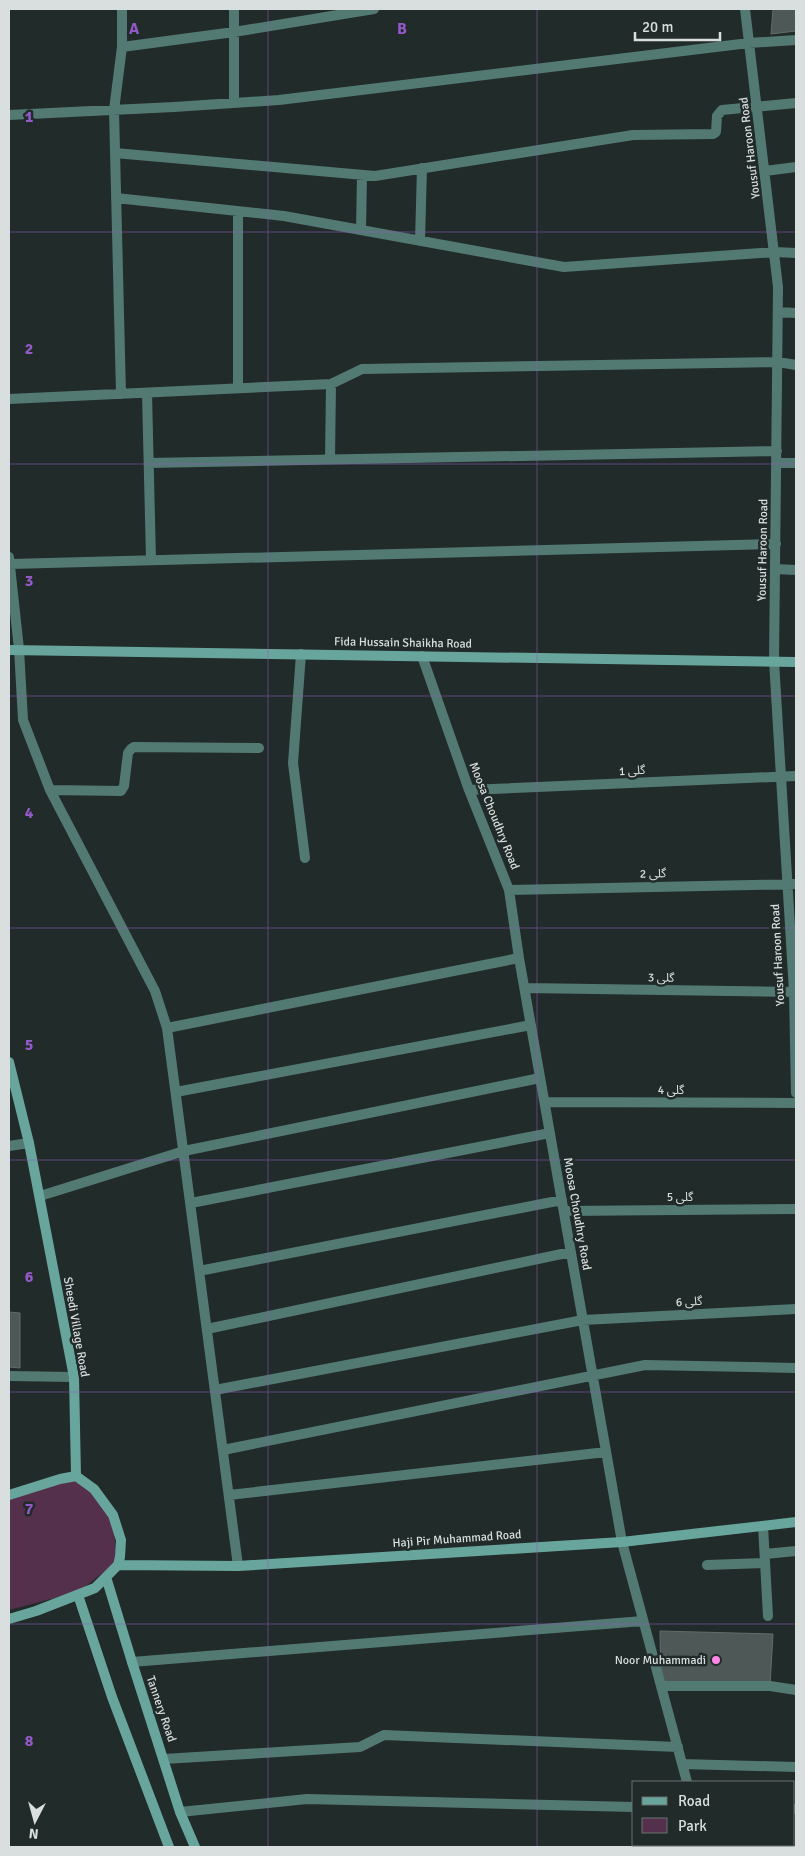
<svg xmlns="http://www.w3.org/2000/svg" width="805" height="1856" viewBox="0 0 805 1856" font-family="Signika,'Noto Sans Arabic',sans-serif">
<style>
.green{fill:#54304c}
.building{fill:#4e5957;stroke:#626d6b}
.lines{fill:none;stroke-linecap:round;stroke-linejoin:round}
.street{stroke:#537973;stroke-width:10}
.secondary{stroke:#68a69d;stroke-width:10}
.grid{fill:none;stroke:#9259c7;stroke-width:1;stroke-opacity:0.55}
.poi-dot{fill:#fc86e3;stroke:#212b29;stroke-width:2}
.labels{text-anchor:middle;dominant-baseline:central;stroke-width:5;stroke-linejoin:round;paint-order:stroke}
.street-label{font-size:12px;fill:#d9dfde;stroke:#212b29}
.poi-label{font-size:12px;fill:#d9dfde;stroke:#212b29;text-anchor:end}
.grid-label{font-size:16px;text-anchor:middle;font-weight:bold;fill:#9259c7;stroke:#212b29;stroke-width:5;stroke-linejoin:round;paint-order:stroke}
</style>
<rect width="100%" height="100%" fill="#212b29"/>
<path class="green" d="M76,1476L112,1512L117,1562L78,1592L9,1610V1495Z"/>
<path class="building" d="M773,9H796V31L771,34Z
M9,1312L20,1313V1368L9,1367Z
M660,1631L773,1634L770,1686H661Z"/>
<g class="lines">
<path class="street" d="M234,9V103
M745,9L778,287L774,661L794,992L796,1093
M122,47L234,32L374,9
M9,115L174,107L279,100L749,43L796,40
M115,153L375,176L633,135L713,134L716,132L717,116L722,110L796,103
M765,171L796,167
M116,198L284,216L564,267L775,252L796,253
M361,230L362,175
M420,241L422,168
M778,312L796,313
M238,388V212
M147,393L151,560
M121,394L114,110L122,47V9
M9,399L331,384L362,369L778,362L796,365
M330,459L331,384
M149,463L777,451
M776,463H796
M9,557L19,649L23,720L50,790L155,991L167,1028L238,1566
M10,564L776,544
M775,569L796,570
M301,654L293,763L305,858
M422,656L469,790L509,890L519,958L622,1542L687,1782
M50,790L121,791L124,786L128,753L131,749L134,747L259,748
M469,790L796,776
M509,890L796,884
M525,988L796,992
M167,1028L519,958
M176,1092L531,1025
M545,1102L796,1103
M9,1146L29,1143
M40,1196L184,1151L540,1078
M191,1203L550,1133
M564,1211L796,1209
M199,1271L562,1200
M207,1329L571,1252
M9,1376L74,1377
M215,1390L583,1320L796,1309
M223,1450L645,1365L796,1368
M229,1495L606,1452
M763,1526L768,1616
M765,1554L796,1551
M707,1565L765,1563
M132,1662L643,1621
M661,1686H770L796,1690
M164,1759L360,1747L384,1735L678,1747
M682,1764L796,1767
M794,1809H796
M180,1812L307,1799L634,1807
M704,1845L705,1847"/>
<path class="secondary" d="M9,650L796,662
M9,1062L29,1143L74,1377L76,1476L94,1489L113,1515L121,1540L120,1557L118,1565L95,1588L36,1611L9,1619
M9,1495L60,1479L76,1476
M118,1565L238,1566L622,1542L796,1522
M106,1577L132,1662L180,1812L195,1847
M78,1595L112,1697L169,1847"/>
</g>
<path class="grid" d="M268,9V1847M537,9V1847M9,232H796M9,464H796M9,696H796M9,928H796M9,1160H796M9,1392H796M9,1624H796"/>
<circle class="poi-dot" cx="716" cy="1660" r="5"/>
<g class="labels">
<g class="street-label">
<text transform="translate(750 148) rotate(-97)">Yousuf Haroon Road</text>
<text transform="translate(763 550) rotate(-89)">Yousuf Haroon Road</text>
<text transform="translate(403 643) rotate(1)">Fida Hussain Shaikha Road</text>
<text transform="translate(632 771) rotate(-3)">گلی 1</text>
<text transform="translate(494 816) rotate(68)">Moosa Choudhry Road</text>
<text transform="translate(653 874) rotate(-1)">گلی 2</text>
<text transform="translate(778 955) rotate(-93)">Yousuf Haroon Road</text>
<text transform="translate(661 978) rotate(1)">گلی 3</text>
<text x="671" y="1090">گلی 4</text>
<text x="680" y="1197">گلی 5</text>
<text transform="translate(577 1214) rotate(80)">Moosa Choudhry Road</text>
<text transform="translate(689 1302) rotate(-3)">گلی 6</text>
<text transform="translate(76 1327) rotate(80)">Sheedi Village Road</text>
<text transform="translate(457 1539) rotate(-4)">Haji Pir Muhammad Road</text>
<text transform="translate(161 1709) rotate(71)">Tannery Road</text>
</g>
<g class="poi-label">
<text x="706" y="1660">Noor Muhammadi</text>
</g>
</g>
<g class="grid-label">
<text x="134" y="34">A</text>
<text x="402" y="34">B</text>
<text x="29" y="122">1</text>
<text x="29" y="354">2</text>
<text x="29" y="586">3</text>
<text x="29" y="818">4</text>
<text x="29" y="1050">5</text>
<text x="29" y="1282">6</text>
<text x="29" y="1514">7</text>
<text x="29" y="1746">8</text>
</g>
<rect width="805" height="1856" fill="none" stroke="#d9dfde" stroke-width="20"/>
<rect x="632" y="1781" width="162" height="65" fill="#212b29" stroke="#6b7371"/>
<rect x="642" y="1797" width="25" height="8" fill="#68a69d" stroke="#6b7371"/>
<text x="678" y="1806" font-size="15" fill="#d9dfde">Road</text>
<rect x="642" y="1818" width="25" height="15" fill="#54304c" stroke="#6b7371"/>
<text x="678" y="1831" font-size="15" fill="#d9dfde">Park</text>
<g transform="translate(35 1821) rotate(186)" stroke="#212b29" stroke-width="4" paint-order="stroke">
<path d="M0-4L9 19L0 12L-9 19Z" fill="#d9dfde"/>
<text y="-8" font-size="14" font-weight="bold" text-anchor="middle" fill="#d9dfde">N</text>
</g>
<path d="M635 32v8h85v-8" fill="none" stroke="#d9dfde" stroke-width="2.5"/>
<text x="642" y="32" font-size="15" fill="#d9dfde" stroke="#212b29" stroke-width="4" paint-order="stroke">20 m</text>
</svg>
